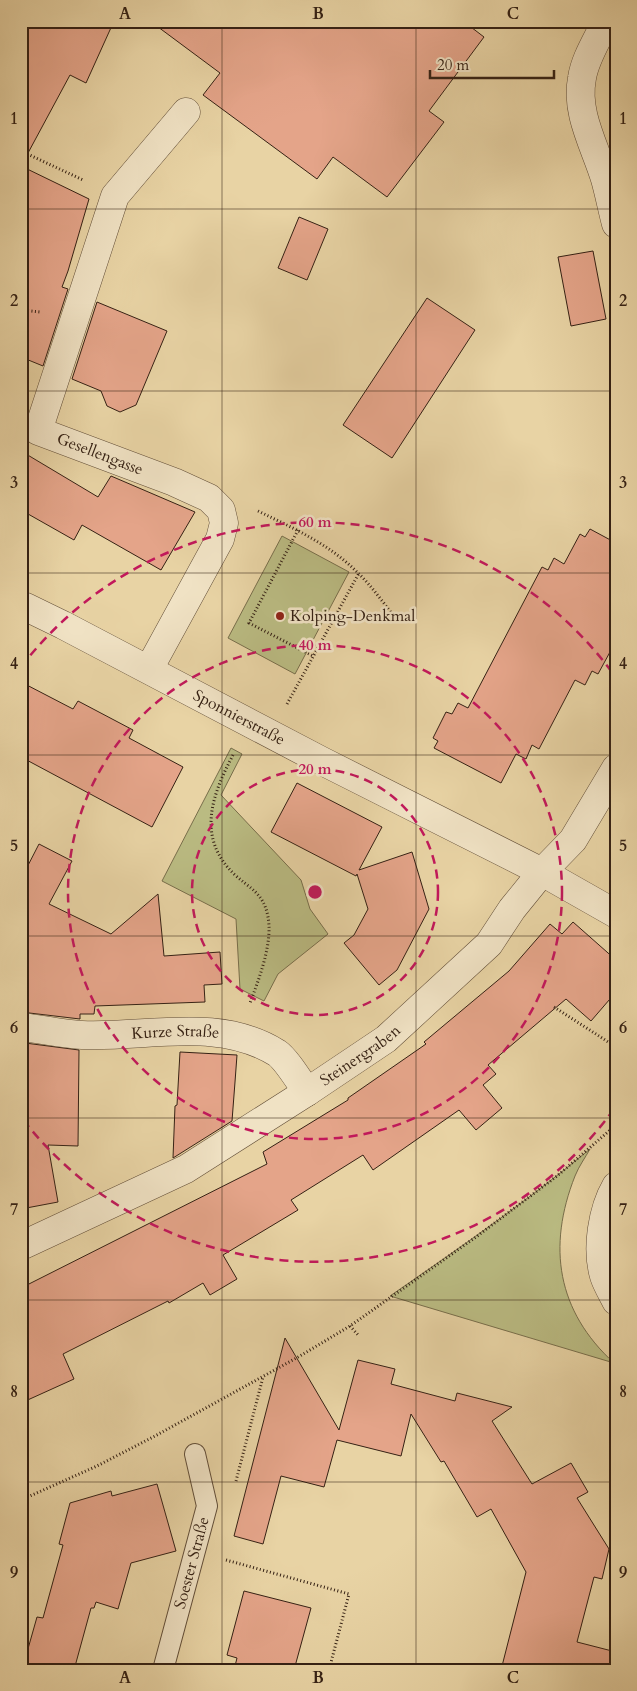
<svg xmlns="http://www.w3.org/2000/svg" width="637" height="1691" viewBox="0 0 637 1691" font-family="Cardo,serif">
<style>
.green{fill:#babb82;stroke:#786e4b}
.building{fill:#e4a489;stroke:#352114}
.lines{fill:none;stroke-linecap:round;stroke-linejoin:round}
.lane-casing{stroke:#624e38;stroke-width:22}
.street-casing{stroke:#624e38;stroke-width:29}
.path{stroke:#352114;stroke-width:3;stroke-dasharray:1 2.5;stroke-linecap:butt}
.lane{stroke:#f0e2c4;stroke-width:20}
.street{stroke:#f0e2c4;stroke-width:28}
.grid{fill:none;stroke:#352114;stroke-width:1;stroke-opacity:0.55}
.ring{fill:none;stroke:#c2185b;stroke-width:2.5;stroke-dasharray:9 6}
.poi-dot{fill:#8f2418;stroke:#f0e2c4;stroke-width:2}
.labels{text-anchor:middle;dominant-baseline:central;stroke-width:5;stroke-linejoin:round;paint-order:stroke}
.street-label{font-size:16px;fill:#352114;stroke:#f0e2c4}
.poi-label{font-size:16px;fill:#352114;stroke:#f0e2c4;text-anchor:start}
.centre{fill:#c2185b;stroke:#f0e2c4;stroke-width:2.5}
.ring-label{font-size:15px;text-anchor:middle;font-weight:bold;fill:#c2185b;stroke:#f0e2c4;stroke-width:5;stroke-linejoin:round;paint-order:stroke}
.neatline{fill:none;stroke:#352114;stroke-width:2}
.grid-label{font-size:16px;text-anchor:middle;font-weight:bold;fill:#352114}
</style>
<rect width="100%" height="100%" fill="#e8d3a4"/>
<filter id="stains"><feTurbulence type="fractalNoise" baseFrequency=".004" numOctaves="4"/><feColorMatrix values="0 0 0 0 .2 0 0 0 0 .09 0 0 0 0 .02 0 0 0 .5 -.17"/></filter>
<radialGradient id="worn" r=".72"><stop offset=".6" stop-color="#630" stop-opacity="0"/><stop offset="1" stop-color="#630" stop-opacity=".3"/></radialGradient>
<path class="green" d="M282,536L349,572L295,674L228,638Z
M231,748L242,754L221,795L301,880L310,909L328,934L278,974L264,1001L240,989L236,919L162,881Z
M590,1149C585,1158 579,1166 575,1176C547,1247 557,1311 614,1363L390,1296C458,1249 526,1202 590,1149Z"/>
<path class="building" d="M21,21H114L86,83L70,75L21,166Z
M150,21H463L484,37L429,111L444,122L387,197L333,157L317,179L203,95L220,73Z
M21,166L89,199L68,271L62,287L68,289L43,366L21,357Z
M299,217L328,229L307,280L278,268Z
M593,251L606,319L571,326L558,257Z
M427,298L475,330L392,458L343,425Z
M97,302L167,331L136,405L120,412L107,406L101,391L72,379Z
M21,451L98,497L111,476L195,512L161,570L82,525L74,540L21,510Z
M590,529L616,543V641L598,674L592,671L585,685L575,680L539,749L532,745L526,759L516,754L501,783L434,748L438,741L433,738L446,712L452,714L458,703L468,708L542,567L548,570L554,558L564,564L580,534L585,537Z
M21,682L73,709L78,701L133,730L129,738L183,767L152,827L21,757Z
M297,783L382,827L359,870L412,852L429,909L397,970L379,985L344,943L354,935L368,909L357,874L356,876L271,832Z
M39,844L72,861L49,904L111,934L158,894L164,956L220,952L222,984L204,985L205,1002L95,1006L94,1014H80V1019L21,1012V879Z
M573,922L616,960V992L591,1021L566,999L488,1065L496,1074L483,1085L502,1108L476,1130L459,1110L373,1170L363,1155L291,1200L298,1210L223,1255L237,1279L210,1295L203,1283L169,1303L168,1301L63,1354L74,1379L21,1403V1288L267,1164L263,1152L348,1100V1098L426,1044L424,1042L509,971L550,924L562,934Z
M25,1043L79,1050L78,1146L48,1145L58,1202L21,1209V1092L24,1091Z
M180,1052L237,1055L235,1082L232,1121L173,1158L175,1106L177,1105Z
M285,1338L339,1430L358,1360L395,1369L391,1384L455,1401L457,1393L512,1407L492,1421L532,1484L571,1463L588,1492L577,1498L609,1549L602,1579L594,1577L577,1642L616,1652V1670H501L526,1572L491,1509L477,1517L444,1461L441,1462L411,1414L401,1456L337,1440L324,1487L281,1476L263,1544L234,1536Z
M157,1484L176,1551L131,1563L118,1609L96,1602L94,1608H91L74,1670H22L37,1617L43,1618L63,1545L59,1544L70,1503L111,1491L112,1496Z
M244,1591L311,1608L294,1670H234L237,1658L227,1655Z"/>
<g class="lines">
<g class="lane-casing">
<g id="lane">
<path id="s1" d="M163,1670L207,1506L195,1454"/>
</g>
</g>
<g class="street-casing">
<g id="street">
<path d="M606,21C598,39 585,58 582,78C575,113 595,146 605,179C609,193 612,209 616,224"/>
<path id="s2" d="M21,607H26L63,625L322,761L542,872L616,914"/>
<path d="M149,669L220,539L224,523L221,510L209,498L174,482L38,431L115,196L186,112"/>
<path id="s3" d="M21,1027C41,1029 62,1034 82,1035C147,1038 218,1016 277,1053C286,1059 300,1082 307,1092"/>
<path d="M616,1186C602,1210 596,1249 604,1276C607,1285 612,1293 616,1301"/>
<path id="s4" d="M21,1246L186,1169L307,1092L386,1039L489,944L512,909L542,872L573,840L616,768"/>
</g>
</g>
<path class="path" d="M21,151L83,180
M21,310L40,312
M258,511C293,528 329,544 357,572C372,586 384,604 397,620
M298,530L249,623L313,656
M287,704L359,573
M233,755C212,795 196,837 234,874C249,888 264,893 268,917C273,943 259,979 250,1003
M554,1007L616,1047
M350,1326L359,1336
M236,1481L263,1377
M21,1500L97,1466L155,1436L300,1356L350,1326L476,1237L557,1176L616,1125
M226,1560L349,1594L329,1670"/>
<use href="#lane" class="lane"/>
<use href="#street" class="street"/>
</g>
<path class="grid" d="M222,21V1670M416,21V1670M21,209H616M21,391H616M21,573H616M21,755H616M21,936H616M21,1118H616M21,1300H616M21,1482H616"/>
<g class="ring">
<circle cx="315" cy="892" r="123"/>
<circle cx="315" cy="892" r="247"/>
<path d="M614 1109A370 370 0 0 1 21 1117M21 667A370 370 0 0 1 614 675"/>
</g>
<circle class="poi-dot" cx="280" cy="616" r="5"/>
<g class="labels">
<g class="street-label">
<text transform="translate(100 454) rotate(21)">Gesellengasse</text>
<text stroke="none"><textPath href="#s2" startOffset="245">Sponnierstraße</textPath></text>
<text stroke="none"><textPath href="#s3" startOffset="155">Kurze Straße</textPath></text>
<text stroke="none"><textPath href="#s4" startOffset="390">Steinergraben</textPath></text>
<text stroke="none"><textPath href="#s1" startOffset="111">Soester Straße</textPath></text>
</g>
<g class="poi-label">
<text x="290" y="616">Kolping-Denkmal</text>
</g>
</g>
<circle cx="315" cy="892" r="8" class="centre"/>
<g class="ring-label">
<text x="315" y="527">60 m</text>
<text x="315" y="650">40 m</text>
<text x="315" y="774">20 m</text>
</g>
<rect width="637" height="1691" fill="none" stroke="#e8d3a4" stroke-width="55"/>
<path d="M430 70v8h124v-8" fill="none" stroke="#352114" stroke-width="2.5"/>
<text x="437" y="70" font-size="15" fill="#352114" stroke="#f0e2c4" stroke-width="4" paint-order="stroke">20 m</text>
<rect x="28" y="28" width="582" height="1636" class="neatline"/>
<g class="grid-label">
<text x="125" y="19">A</text>
<text x="318" y="19">B</text>
<text x="513" y="19">C</text>
<text x="14" y="124">1</text>
<text x="623" y="124">1</text>
<text x="14" y="306">2</text>
<text x="623" y="306">2</text>
<text x="14" y="488">3</text>
<text x="623" y="488">3</text>
<text x="14" y="669">4</text>
<text x="623" y="669">4</text>
<text x="14" y="851">5</text>
<text x="623" y="851">5</text>
<text x="14" y="1033">6</text>
<text x="623" y="1033">6</text>
<text x="14" y="1215">7</text>
<text x="623" y="1215">7</text>
<text x="14" y="1397">8</text>
<text x="623" y="1397">8</text>
<text x="14" y="1578">9</text>
<text x="623" y="1578">9</text>
<text x="125" y="1683">A</text>
<text x="318" y="1683">B</text>
<text x="513" y="1683">C</text>
</g>
<rect width="100%" height="100%" filter="url(#stains)"/>
<rect width="100%" height="100%" fill="url(#worn)"/>
</svg>
